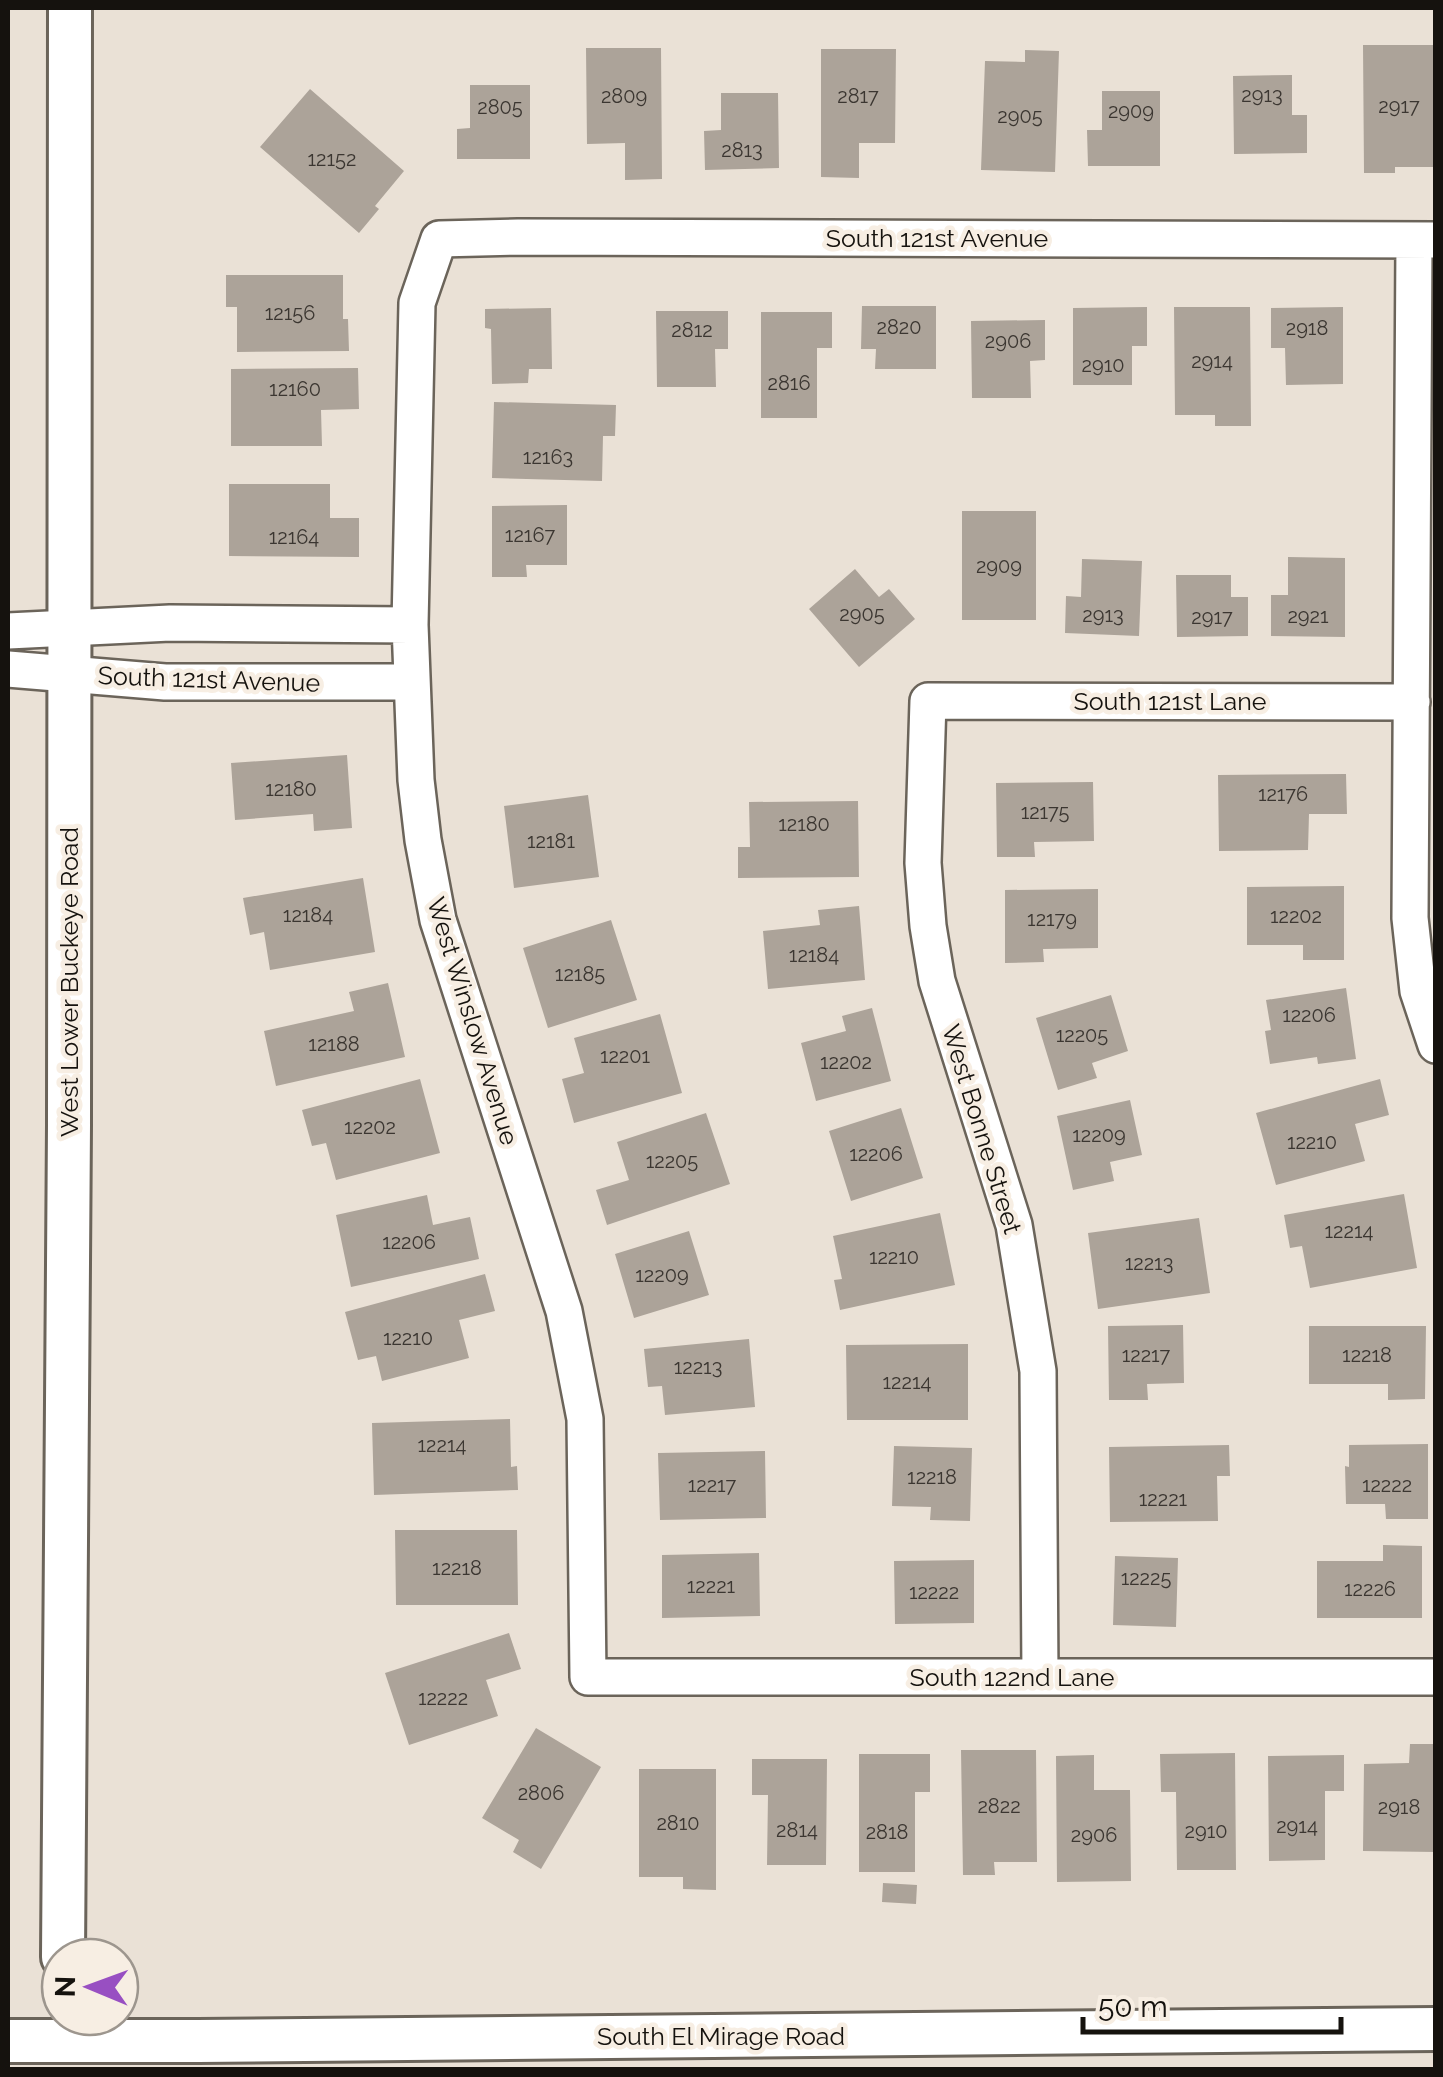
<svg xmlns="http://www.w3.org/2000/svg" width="1443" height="2077" viewBox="0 0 1443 2077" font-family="Raleway,sans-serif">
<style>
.building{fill:#aca399}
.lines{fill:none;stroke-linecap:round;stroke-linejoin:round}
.minor-casing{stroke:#6b645a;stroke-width:40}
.major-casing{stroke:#6b645a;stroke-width:48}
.minor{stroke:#fff;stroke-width:35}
.major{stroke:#fff;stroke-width:42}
.labels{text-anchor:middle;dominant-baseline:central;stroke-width:9;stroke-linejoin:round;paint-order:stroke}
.number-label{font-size:20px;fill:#3b3631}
.street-label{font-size:25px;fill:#15120e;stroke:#f7eee3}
</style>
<rect width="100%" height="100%" fill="#eae1d6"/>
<path class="building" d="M1363,45H1436V167H1395V173H1364Z
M586,48H661L662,179L625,180V143L587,144Z
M821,49H896L895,143H859V178L821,177Z
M1025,50L1059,51L1055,172L981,170L985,61L1025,62Z
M1292,75V115H1307V153L1234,154L1233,76Z
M470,85H530V159H457V129L470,128Z
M310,89L404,171L375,206L379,209L359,233L260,147Z
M1102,91H1160V166H1088L1087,130H1102Z
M721,93H778L779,168L705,170L704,131L721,130Z
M226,275H343V319H348L349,351L237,352V307H226Z
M862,306H936V369H875L876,349H861Z
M1147,307V346H1132V385H1073V308Z
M1174,307H1250L1251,426H1215V415H1175Z
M1343,307V384L1286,385L1285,348H1271V308Z
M551,308L552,369H529L528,383L492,384L491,329L485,328V309Z
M656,311H728V349H715L716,387H657Z
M761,312H832V348H817V418H761Z
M1045,320V360L1030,361L1031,398H972L971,321Z
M358,368L359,409L321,410L322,446H231V369Z
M494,402L616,405L615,436H603L602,481L492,478Z
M229,484H330V518H359V557L229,556Z
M567,505V565H526L527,577H492V506Z
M962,511H1036V620H962Z
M1288,557L1345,558V637L1271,636V595H1288Z
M1082,559L1142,561L1139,636L1065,633L1066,596L1081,597Z
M855,569L879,597L889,589L915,619L859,667L809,609Z
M1176,575H1231V597H1248V636L1177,637Z
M347,755L352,828L314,831L313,814L235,820L231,763Z
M1346,774L1347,814H1309L1308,850L1219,851L1218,775Z
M1093,782L1094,841L1034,842L1035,857H997L996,783Z
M588,795L599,877L514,888L504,806Z
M858,801L859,877L738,878V847H750L749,802Z
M363,878L375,952L270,970L264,932L250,935L243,898Z
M1344,886V960H1303V945H1247V887Z
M1098,889V948L1043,949L1044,962L1005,963V890Z
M859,906L865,980L768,989L763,931L820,925L818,910Z
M611,920L637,1000L548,1028L523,948Z
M388,983L405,1057L276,1086L264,1031L354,1011L349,992Z
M1346,988L1356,1059L1318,1064L1317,1057L1270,1064L1265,1031L1271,1030L1266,1000Z
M1111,995L1128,1051L1092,1063L1097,1078L1058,1090L1036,1018Z
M872,1008L891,1081L816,1101L801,1043L846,1031L842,1016Z
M660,1014L682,1093L574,1123L562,1079L584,1073L574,1038Z
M420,1079L440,1153L336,1180L326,1143L312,1146L302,1110Z
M1380,1079L1389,1115L1355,1124L1365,1161L1276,1185L1256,1113Z
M1130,1100L1142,1155L1110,1162L1114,1181L1073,1190L1057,1116Z
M901,1108L923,1178L851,1201L829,1131Z
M706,1113L730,1184L607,1225L596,1190L629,1180L617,1142Z
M1404,1194L1417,1268L1310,1288L1302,1246L1290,1248L1284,1215Z
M427,1195L433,1225L470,1217L479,1259L351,1287L336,1215Z
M940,1213L955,1285L840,1310L834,1280L842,1279L833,1236Z
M1199,1218L1210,1293L1098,1309L1088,1233Z
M689,1231L709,1295L634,1318L615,1254Z
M485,1274L495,1311L459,1320L469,1358L382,1381L376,1356L358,1360L345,1312Z
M1183,1325L1184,1383L1147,1384L1148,1400H1109L1108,1326Z
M1309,1326H1426L1425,1399L1388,1400V1384H1309Z
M749,1339L755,1407L665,1415L662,1386L648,1387L644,1349Z
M968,1344V1420H847L846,1345Z
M510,1419L511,1467L517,1466L518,1490L374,1495L372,1423Z
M1428,1444V1519H1386L1385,1504H1346L1345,1466L1349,1467V1445Z
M1229,1445L1230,1476H1217L1218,1521L1110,1522L1109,1447Z
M894,1446L972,1448L970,1521L930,1520L931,1507L892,1506Z
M765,1451L766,1518L660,1520L658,1453Z
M395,1530H517L518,1605H396Z
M1383,1545L1422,1546V1618H1317V1561H1383Z
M759,1553L760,1616L662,1618V1555Z
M1115,1556L1178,1558L1176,1627L1113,1625Z
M974,1560V1623L895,1624L894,1561Z
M509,1633L521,1669L486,1680L498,1716L409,1745L385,1673Z
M536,1728L601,1767L541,1869L513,1852L519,1840L482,1818Z
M1410,1744H1436V1852L1363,1851L1364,1764L1409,1763Z
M961,1750H1036L1037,1862H994L995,1875H963Z
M1235,1753L1236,1870H1177L1176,1792H1161L1160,1754Z
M859,1754H930V1792H915V1872H859Z
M1094,1755V1790H1130L1131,1881L1057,1882L1056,1756Z
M1344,1755V1791H1325V1860L1269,1861L1268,1756Z
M752,1759H827L826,1865H767L768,1795H752Z
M639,1769H716V1890L683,1889V1877H639Z
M883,1883L917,1885L916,1904L882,1902Z"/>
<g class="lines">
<g class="minor-casing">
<path id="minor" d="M1414,240L1410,918L1418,991L1436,1045
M1436,240L518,237L439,239L417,303L410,625L416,780L423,840L438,920L564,1311L585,1419L588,1677H1436
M8,631L170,623L410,625
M8,669L165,682H411
M1040,1677L1038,1371L1014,1225L937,981L928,926L923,863L928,701L1412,702"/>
</g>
<g class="major-casing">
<path id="major" d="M63,1957L69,1125L70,8
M8,2041H198L1436,2029"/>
</g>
<use href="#minor" class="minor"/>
<use href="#major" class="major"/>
</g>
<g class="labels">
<g class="number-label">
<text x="1262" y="95">2913</text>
<text x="624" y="96">2809</text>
<text x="858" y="96">2817</text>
<text x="1399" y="106">2917</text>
<text x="500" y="107">2805</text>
<text x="1131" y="111">2909</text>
<text x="1020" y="116">2905</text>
<text x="742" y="150">2813</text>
<text x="332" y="159">12152</text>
<text x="290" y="313">12156</text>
<text x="899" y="327">2820</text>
<text x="1307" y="328">2918</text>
<text x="692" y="330">2812</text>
<text x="1008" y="341">2906</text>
<text x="1212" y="361">2914</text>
<text x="1103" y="365">2910</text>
<text x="789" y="383">2816</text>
<text x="295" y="389">12160</text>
<text x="548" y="457">12163</text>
<text x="530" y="535">12167</text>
<text x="294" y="537">12164</text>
<text x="999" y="566">2909</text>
<text x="862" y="614">2905</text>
<text x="1103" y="615">2913</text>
<text x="1308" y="616">2921</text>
<text x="1212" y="617">2917</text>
<text x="291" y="789">12180</text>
<text x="1283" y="794">12176</text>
<text x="1045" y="812">12175</text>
<text x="804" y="824">12180</text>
<text x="551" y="841">12181</text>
<text x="308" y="915">12184</text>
<text x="1296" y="916">12202</text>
<text x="1052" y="919">12179</text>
<text x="814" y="955">12184</text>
<text x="580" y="974">12185</text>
<text x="1309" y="1015">12206</text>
<text x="1082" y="1035">12205</text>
<text x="334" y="1044">12188</text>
<text x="625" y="1056">12201</text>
<text x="846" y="1062">12202</text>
<text x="370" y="1127">12202</text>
<text x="1099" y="1135">12209</text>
<text x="1312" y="1142">12210</text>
<text x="876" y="1154">12206</text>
<text x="672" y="1161">12205</text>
<text x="1349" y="1231">12214</text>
<text x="409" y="1242">12206</text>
<text x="894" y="1257">12210</text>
<text x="1149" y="1263">12213</text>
<text x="662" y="1275">12209</text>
<text x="408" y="1338">12210</text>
<text x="1146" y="1355">12217</text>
<text x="1367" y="1355">12218</text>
<text x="698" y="1367">12213</text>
<text x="907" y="1382">12214</text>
<text x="442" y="1445">12214</text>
<text x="932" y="1477">12218</text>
<text x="712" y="1485">12217</text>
<text x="1387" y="1485">12222</text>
<text x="1163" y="1499">12221</text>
<text x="457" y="1568">12218</text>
<text x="1146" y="1578">12225</text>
<text x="711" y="1586">12221</text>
<text x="1370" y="1589">12226</text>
<text x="934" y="1592">12222</text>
<text x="443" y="1698">12222</text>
<text x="541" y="1793">2806</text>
<text x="999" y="1806">2822</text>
<text x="1399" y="1807">2918</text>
<text x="678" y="1823">2810</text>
<text x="1297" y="1826">2914</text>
<text x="797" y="1830">2814</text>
<text x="1206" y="1831">2910</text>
<text x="887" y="1832">2818</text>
<text x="1094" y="1835">2906</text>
</g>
<g class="street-label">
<text x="937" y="238">South 121st Avenue</text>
<text transform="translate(209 679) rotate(2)">South 121st Avenue</text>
<text x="1170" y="701">South 121st Lane</text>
<text transform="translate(69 982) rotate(-90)">West Lower Buckeye Road</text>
<text transform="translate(473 1021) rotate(73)">West Winslow Avenue</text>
<text transform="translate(982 1129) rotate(73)">West Bonne Street</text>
<text x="1012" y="1677">South 122nd Lane</text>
<text x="721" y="2036">South El Mirage Road</text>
</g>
</g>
<rect width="1443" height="2077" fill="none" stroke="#15120e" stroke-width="20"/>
<g transform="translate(90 1987) rotate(271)"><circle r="48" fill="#f7eee3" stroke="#9d968e" stroke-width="2.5"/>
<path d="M0-8L18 38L0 25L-18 38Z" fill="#984fc2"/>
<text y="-15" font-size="28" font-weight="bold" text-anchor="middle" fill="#15120e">N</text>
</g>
<path d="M1083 2017v15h258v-15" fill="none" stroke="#15120e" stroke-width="5"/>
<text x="1098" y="2017" font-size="30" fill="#15120e" stroke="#f7eee3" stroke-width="8" paint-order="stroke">50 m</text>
</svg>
